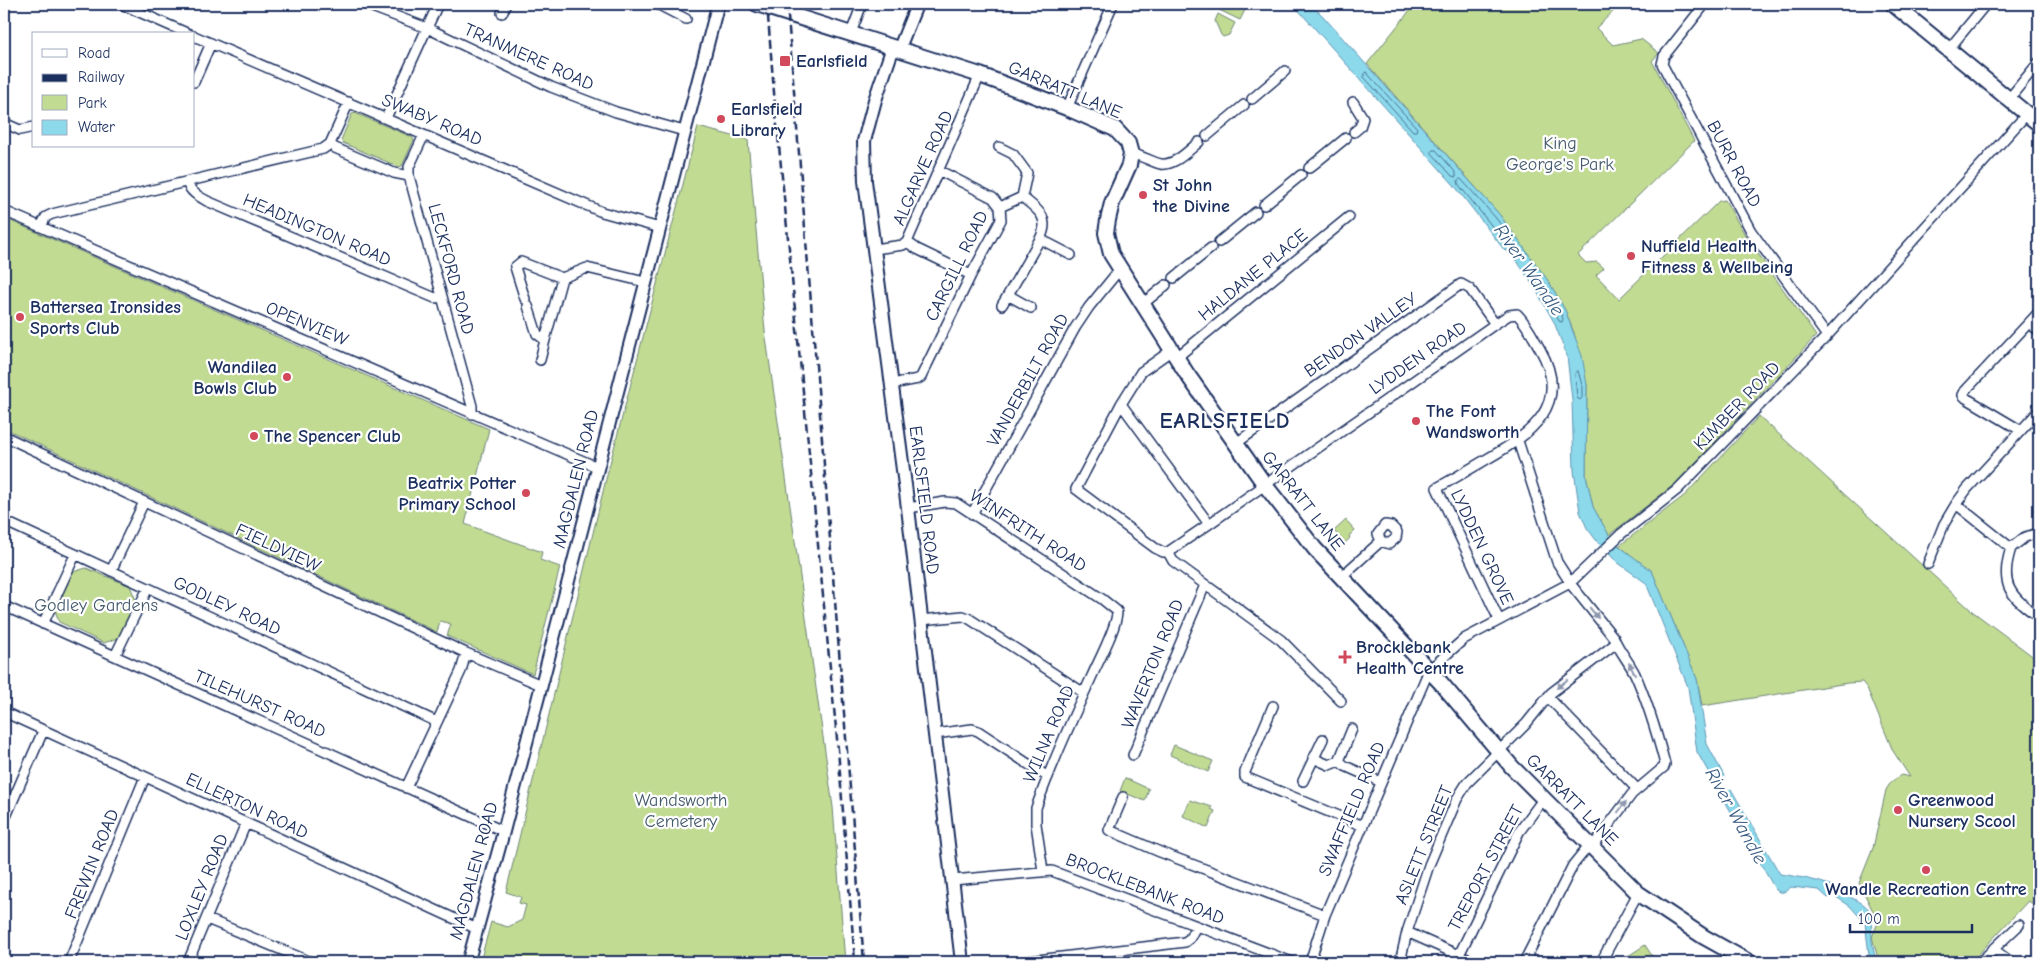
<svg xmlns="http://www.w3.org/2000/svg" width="2043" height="966" viewBox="0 0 2043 966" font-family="'Comic Neue',sans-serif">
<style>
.green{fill:#c1db92;stroke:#6e8578}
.water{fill:#8cd9eb;stroke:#5f95b3}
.pier{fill:#fff}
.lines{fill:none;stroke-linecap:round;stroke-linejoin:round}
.shore{stroke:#487396;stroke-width:1}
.minor-casing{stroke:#1b2f5e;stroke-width:12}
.tertiary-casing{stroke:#1b2f5e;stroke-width:15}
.secondary-casing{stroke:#1b2f5e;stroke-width:16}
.primary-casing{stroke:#1b2f5e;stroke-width:18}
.minor{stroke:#fff;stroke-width:9}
.tertiary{stroke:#fff;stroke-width:11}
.secondary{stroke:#fff;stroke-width:12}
.primary{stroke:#fff;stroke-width:14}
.rail{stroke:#1b2f5e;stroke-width:2.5;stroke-dasharray:8 4;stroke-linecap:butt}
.oneway{fill:#8d97ae}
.poi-dot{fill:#d1495b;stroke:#fff;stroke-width:2}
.labels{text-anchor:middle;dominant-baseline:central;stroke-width:4.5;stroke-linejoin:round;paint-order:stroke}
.street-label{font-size:18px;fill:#1b2f5e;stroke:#fff}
.poi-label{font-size:18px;font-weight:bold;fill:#1b2f5e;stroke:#fff;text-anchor:start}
.park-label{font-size:18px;fill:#445a6b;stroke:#fff}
.water-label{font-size:19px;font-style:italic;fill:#375a81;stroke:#fff}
.district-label{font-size:22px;font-weight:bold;letter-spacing:1px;fill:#1b2f5e;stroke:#fff}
</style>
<rect width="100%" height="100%" fill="#fff"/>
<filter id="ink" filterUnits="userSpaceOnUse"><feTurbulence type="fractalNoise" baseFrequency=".02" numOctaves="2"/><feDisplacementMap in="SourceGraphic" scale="10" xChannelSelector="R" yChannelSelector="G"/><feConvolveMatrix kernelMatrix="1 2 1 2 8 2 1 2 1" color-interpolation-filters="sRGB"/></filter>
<g filter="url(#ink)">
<path class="green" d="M1219,4H1248L1240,20L1217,9Z
M1415,4H1621L1596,28L1613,45L1641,39L1659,53L1652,61L1694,141L1578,255L1586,263L1597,262L1604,268L1596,275L1619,299L1719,201L1725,200L1747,238L1816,336L1675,484L1609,535L1593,507L1586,475L1587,385L1574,333L1565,310L1549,282L1499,214L1367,64Z
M1218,14L1235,23L1229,35L1223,37L1221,35L1215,21Z
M355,113L412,137L414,140L402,166L399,167L343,143L341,140L352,114Z
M698,127L748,140L765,331L833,807L845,962H480L491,922L508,927L522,920L526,905L519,903L521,897L506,892L608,471Z
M4,218L489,429L465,524L542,552L540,560L560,567L533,674L447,636L451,624L440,621L437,632L4,428Z
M1759,416L1972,611L2039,661V907L2028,901L1971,962H1879L1872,937L1881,915L1874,913L1859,883L1873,848L1886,790L1891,782L1901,775L1910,777L1893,751L1867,688L1862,682L1848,683L1702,706L1697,679L1652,571L1619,546L1685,495Z
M1346,520L1355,530L1349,536L1350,538L1345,543L1334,531Z
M86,568L130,586L136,600L119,638L104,643L59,622L55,610L73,572Z
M1174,745L1213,761L1208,772L1170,755Z
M1125,778L1149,789L1145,801L1120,791Z
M1190,800L1212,807L1211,809L1215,811L1208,828L1183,816Z
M1645,945L1656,962H1619Z"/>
<path class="water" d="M1293,4H1310L1323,16L1499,214L1549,282L1565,310L1582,356L1587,385L1586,475L1593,507L1609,535L1619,546L1652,571L1697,679L1707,744L1731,789L1780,874C1800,877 1824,881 1841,890C1846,893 1849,897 1854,899C1861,902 1869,907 1871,914L1872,942L1876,962H1870L1865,923L1850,906L1833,895L1828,898L1819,890L1791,887C1785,892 1781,895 1775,889L1697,752L1688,687L1646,583L1617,562L1599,544L1587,528L1580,512L1574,471L1572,400L1567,356L1554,322L1536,290L1513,255L1511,256L1507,250L1505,251L1454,185Z"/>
<path class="pier" d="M1725,776L1732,788L1717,795L1711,784Z"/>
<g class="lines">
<path class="shore" d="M1366,72L1417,128L1416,131H1413L1364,77Z
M1433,150H1436L1456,173V177L1452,176L1432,153Z
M1461,179L1495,217L1518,247L1517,250H1514L1507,245L1459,185L1458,181Z
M1536,276H1539C1549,289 1558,304 1563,319L1562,322L1559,321L1535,279Z
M1578,371L1582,385V398L1580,400L1577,398L1575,374Z"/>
<g class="minor-casing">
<path id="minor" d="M121,4L189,34
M364,4L427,28L551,87L616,112L684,131
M657,4L686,19
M1705,4L1664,56L1662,64L1751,231L1827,336
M502,13L506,4
M851,33L862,4
M194,36L602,212L660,228
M1948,50L1986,4
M194,82L211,43
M1252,99L1285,71
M2008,100L2039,62
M1353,102L1363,118L1360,127L1354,132
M1067,108L1113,4
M386,118L438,4
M4,123L20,130L34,127
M424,135L409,167V176L472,406V414
M1207,136L1244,105
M330,144L335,148L394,173L409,176
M999,147L1013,154L1027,173L1022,197C1038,210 1051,217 1040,239L1071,255
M1131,154C1142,155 1153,163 1161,164C1175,166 1190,149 1199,142
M1309,168L1346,138
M187,182C190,192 198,196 207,201L409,287L435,298L441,297
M1264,205L1301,175
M1000,207L1022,197
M4,211L597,467
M41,226L46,217L52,214L323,149L330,144L349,102
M907,242L917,249L971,275
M1219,242L1256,212
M874,249L903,245L907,242L980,75
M1174,278L1211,248
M525,299L515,267L521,262L562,278
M1144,303L1166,285
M1002,305L1008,295
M528,306L537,334L545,340L562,278L587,268L645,282
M1031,308L1008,295L1040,239
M2029,323L2039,331
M1172,350L1141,372L1121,404L1076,489L1155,548L1163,552H1168L1173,561L1281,640L1341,701
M1177,357L1349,217
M540,360L545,340
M892,384L918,379L921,377L971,275L1001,220L1000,207L993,198L940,171
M1121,404L1209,524L1495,324L1509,315L1517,314C1527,324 1533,337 1540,349C1572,405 1531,434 1487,459C1470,469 1453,479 1437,488L1499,620
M2020,430L1966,398L1963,395L1965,391L2039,312
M4,436L466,653L541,685
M1518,441L1557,562L1573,587L1614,638C1618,649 1629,662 1635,674C1648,703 1657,734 1665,764L1664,767L1632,794L1593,846
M1235,444L1461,284L1470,289L1495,324
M1956,504L2011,548C1999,585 2010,596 2039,617
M908,508L945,502L956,503L1102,599L1117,611C1118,625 1098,662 1092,676C1072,719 1052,763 1036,808V824L1043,871
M972,514L1075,328L1089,307L1120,269
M4,521L437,722
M2011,548L2025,537L2039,533
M1168,552L1209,524
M1928,564L1944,524L1956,504L1967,489L2039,411
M111,571L144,502
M1341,577L1381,541L1389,544L1396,538L1397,532L1391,526L1385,525L1378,534L1381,541
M4,606L503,831
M921,620L963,616L968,618L1084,693
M43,624L75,555
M115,656L148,588
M1548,697L1637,789
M1273,706L1245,772V777L1363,826
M4,712L477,929
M935,734L972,729L978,731L1048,777
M1133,755L1205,585
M1313,758L1329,765L1339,761L1345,766L1381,782
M1339,761L1352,729
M1303,781L1323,739
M406,788L461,671L466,653
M1123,797L1109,830L1160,852L1325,915
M4,821L43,731
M953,880L1052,871L1292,962
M207,919L311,962
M1407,932L1474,962
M1993,949L2011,962
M1459,955L1519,832L1544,798
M69,962L145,777
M188,962L246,823
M1021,962L1185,942L1190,938L1196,926
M1310,962L1325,915L1429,670L1464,639L1570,583L1621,534L1677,490L1827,336L2026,115
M1400,962L1407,932L1429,865L1457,799L1467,783L1526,724L1551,693L1615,644
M1524,962L1573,865L1590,844
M1601,962L1638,893
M1980,962L2019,925"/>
</g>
<g class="tertiary-casing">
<path id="tertiary" d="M897,48L901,44L917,4
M468,962L500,845L718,4"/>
</g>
<g class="secondary-casing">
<path id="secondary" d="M897,48L891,53L875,100L864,141L865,181L908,508L962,962"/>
</g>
<g class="primary-casing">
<path id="primary" d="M757,4L980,75L1067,108L1115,129L1128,143L1131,154L1129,165L1112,203L1108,220L1106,233L1111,254L1187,374L1265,485L1315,549L1441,683L1512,767L1638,893L1704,937L1749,962
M1893,4L2039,124"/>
</g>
<use href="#minor" class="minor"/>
<use href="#tertiary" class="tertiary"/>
<use href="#secondary" class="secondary"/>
<use href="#primary" class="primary"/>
<path class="rail" d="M767,4L775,105L838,749L855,962
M787,4L864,962"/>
</g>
<defs><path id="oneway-solid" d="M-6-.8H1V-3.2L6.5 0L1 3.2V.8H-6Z" transform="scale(1.25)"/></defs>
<g class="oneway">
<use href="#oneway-solid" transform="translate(1594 613) rotate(51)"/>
<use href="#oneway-solid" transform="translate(1632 669) rotate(-116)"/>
<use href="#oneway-solid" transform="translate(1562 684) rotate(141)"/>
<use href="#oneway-solid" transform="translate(1622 807) rotate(-53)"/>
</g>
</g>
<g class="poi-dot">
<rect x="779" y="55" width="12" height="12" rx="2.5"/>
<circle cx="721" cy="119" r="5"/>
<circle cx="1143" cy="195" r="5"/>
<circle cx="1631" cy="256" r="5"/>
<circle cx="20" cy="317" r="5"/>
<circle cx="287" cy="377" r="5"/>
<circle cx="1416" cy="421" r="5"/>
<circle cx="254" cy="436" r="5"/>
<circle cx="526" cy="493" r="5"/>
<path d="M1342.5 649.5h5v5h5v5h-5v5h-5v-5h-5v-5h5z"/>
<circle cx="1898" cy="810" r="5"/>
<circle cx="1926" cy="870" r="5"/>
</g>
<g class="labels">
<g class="street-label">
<text transform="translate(529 57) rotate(24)">TRANMERE ROAD</text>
<text transform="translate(1065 90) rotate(23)">GARRATT LANE</text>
<text transform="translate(432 120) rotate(23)">SWABY ROAD</text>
<text transform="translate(1734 164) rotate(62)">BURR ROAD</text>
<text transform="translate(923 168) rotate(-66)">ALGARVE ROAD</text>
<text transform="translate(317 230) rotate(23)">HEADINGTON ROAD</text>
<text transform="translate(957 266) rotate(-64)">CARGILL ROAD</text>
<text transform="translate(451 269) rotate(75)">LECKFORD ROAD</text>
<text transform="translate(1253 275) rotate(-39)">HALDANE PLACE</text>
<text transform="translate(307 324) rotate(23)">OPENVIEW</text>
<text transform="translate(1361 335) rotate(-35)">BENDON VALLEY</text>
<text transform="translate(1418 358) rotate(-35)">LYDDEN ROAD</text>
<text transform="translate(1028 380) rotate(-61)">VANDERBILT ROAD</text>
<text transform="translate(1737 406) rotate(-46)">KIMBER ROAD</text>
<text transform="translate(576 479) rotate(-76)">MAGDALEN ROAD</text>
<text transform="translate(924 500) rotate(83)">EARLSFIELD ROAD</text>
<text transform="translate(1303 501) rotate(52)">GARRATT LANE</text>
<text transform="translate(1028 531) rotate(33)">WINFRITH ROAD</text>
<text transform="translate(1482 547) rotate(65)">LYDDEN GROVE</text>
<text transform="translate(278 548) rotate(25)">FIELDVIEW</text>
<text transform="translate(227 606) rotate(25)">GODLEY ROAD</text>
<text transform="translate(1153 664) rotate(-68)">WAVERTON ROAD</text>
<text transform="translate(260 704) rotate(24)">TILEHURST ROAD</text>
<text transform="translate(1049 734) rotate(-67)">WILNA ROAD</text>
<text transform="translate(1572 800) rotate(45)">GARRATT LANE</text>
<text transform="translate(247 806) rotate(25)">ELLERTON ROAD</text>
<text transform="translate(1352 809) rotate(-67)">SWAFFIELD ROAD</text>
<text transform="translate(1424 845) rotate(-68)">ASLETT STREET</text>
<text transform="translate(92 864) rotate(-68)">FREWIN ROAD</text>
<text transform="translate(1486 868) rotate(-62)">TREPORT STREET</text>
<text transform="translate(474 871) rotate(-75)">MAGDALEN ROAD</text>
<text transform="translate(202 887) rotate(-68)">LOXLEY ROAD</text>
<text transform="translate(1145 889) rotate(21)">BROCKLEBANK ROAD</text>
</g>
<g class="poi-label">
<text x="796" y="61">Earlsfield</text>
<text x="731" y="109">Earlsfield<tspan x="731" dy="21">Library</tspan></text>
<text x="1153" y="185">St John<tspan x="1153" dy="21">the Divine</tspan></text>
<text x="1641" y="246">Nuffield Health<tspan x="1641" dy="21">Fitness &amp; Wellbeing</tspan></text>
<text x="30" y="307">Battersea Ironsides<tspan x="30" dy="21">Sports Club</tspan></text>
<text x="277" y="367" text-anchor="end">Wandilea<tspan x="277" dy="21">Bowls Club</tspan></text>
<text x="1426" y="411">The Font<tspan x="1426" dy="21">Wandsworth</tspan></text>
<text x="264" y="436">The Spencer Club</text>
<text x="516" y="483" text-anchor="end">Beatrix Potter<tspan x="516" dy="21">Primary School</tspan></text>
<text x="1356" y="647">Brocklebank<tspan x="1356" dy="21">Health Centre</tspan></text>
<text x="1908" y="800">Greenwood<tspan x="1908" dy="21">Nursery Scool</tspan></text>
<text x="1926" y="889" text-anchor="middle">Wandle Recreation Centre</text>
</g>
<g class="park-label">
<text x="1560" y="143">King<tspan x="1560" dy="21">George's Park</tspan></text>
<text x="96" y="605">Godley Gardens</text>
<text x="681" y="800">Wandsworth<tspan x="681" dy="21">Cemetery</tspan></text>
</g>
<g class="water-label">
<text transform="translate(1529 270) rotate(55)">River Wandle</text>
<text transform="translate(1736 816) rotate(61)">River Wandle</text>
</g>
<g class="district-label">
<text x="1225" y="421">EARLSFIELD</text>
</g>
</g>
<rect width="2043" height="966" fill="none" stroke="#fff" stroke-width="20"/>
<rect x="10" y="10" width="2023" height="946" fill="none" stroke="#1b2f5e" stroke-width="2" filter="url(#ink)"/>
<rect x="32" y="32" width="162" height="115" fill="#ffffff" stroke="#a4acbf"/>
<rect x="42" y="49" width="25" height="8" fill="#ffffff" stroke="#a4acbf"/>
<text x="78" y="58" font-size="15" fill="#1b2f5e">Road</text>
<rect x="42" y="74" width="25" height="8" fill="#1b2f5e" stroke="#a4acbf"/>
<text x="78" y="82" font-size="15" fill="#1b2f5e">Railway</text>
<rect x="42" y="95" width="25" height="15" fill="#c1db92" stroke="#a4acbf"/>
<text x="78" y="108" font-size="15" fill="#1b2f5e">Park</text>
<rect x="42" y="120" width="25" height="15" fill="#8cd9eb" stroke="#a4acbf"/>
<text x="78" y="132" font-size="15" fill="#1b2f5e">Water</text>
<path d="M1850 924v8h122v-8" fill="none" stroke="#1b2f5e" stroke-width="2.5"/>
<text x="1858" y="924" font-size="15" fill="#1b2f5e" stroke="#ffffff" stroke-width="4" paint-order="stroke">100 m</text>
</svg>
